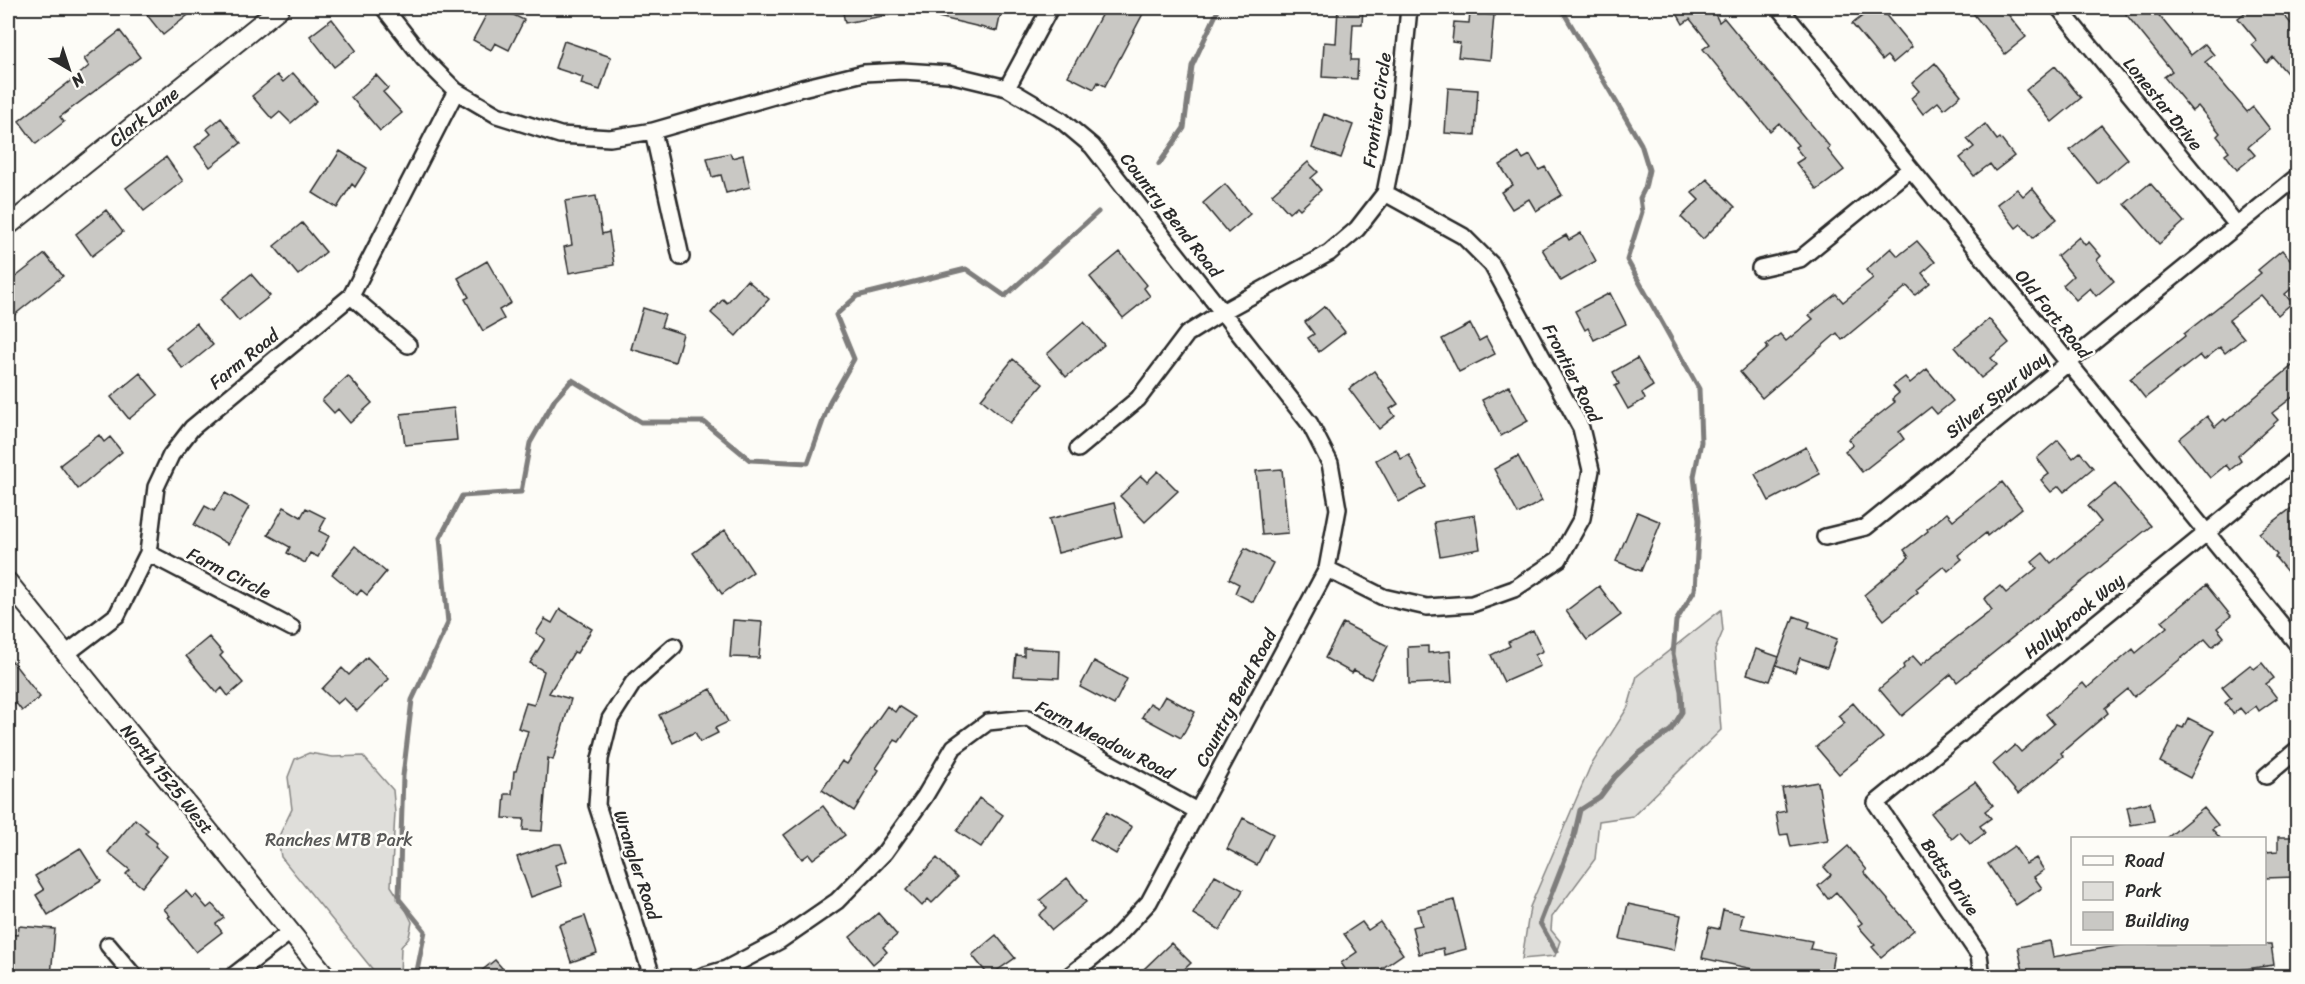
<svg xmlns="http://www.w3.org/2000/svg" width="2305" height="984" viewBox="0 0 2305 984" font-family="Sriracha,sans-serif">
<style>
.green{fill:#dfdeda;stroke:#858482;stroke-width:1.5}
.lines{fill:none;stroke-linecap:round;stroke-linejoin:round}
.stream{stroke:#7e7d7b;stroke-width:5}
.building{fill:#c9c8c4;stroke:#2b2b2b;stroke-width:1.5}
.minor-casing{stroke:#2b2b2b;stroke-width:20}
.tertiary-casing{stroke:#2b2b2b;stroke-width:22}
.minor{stroke:#fdfcf7;stroke-width:15}
.tertiary{stroke:#fdfcf7;stroke-width:18}
.labels{text-anchor:middle;dominant-baseline:central;stroke-width:5;stroke-linejoin:round;paint-order:stroke}
.street-label{font-size:18px;fill:#2b2b2b;stroke:#fdfcf7}
.park-label{font-size:18px;fill:#585857;stroke:#fdfcf7}
</style>
<rect width="100%" height="100%" fill="#fdfcf7"/>
<filter id="ink" filterUnits="userSpaceOnUse"><feTurbulence type="fractalNoise" baseFrequency=".0167" numOctaves="2"/><feDisplacementMap in="SourceGraphic" scale="12" xChannelSelector="R" yChannelSelector="G"/><feConvolveMatrix kernelMatrix="1 2 1 2 8 2 1 2 1" color-interpolation-filters="sRGB"/></filter>
<g filter="url(#ink)">
<path class="green" d="M1721,610L1723,631L1715,650L1721,730L1633,816L1599,821L1595,859L1552,917L1551,930L1560,941L1555,956L1522,959L1530,907L1590,767L1628,707L1637,676Z
M309,753L333,757L363,756L393,790L395,813L391,886L404,906L412,922L409,937L401,947L400,976H378L281,857L278,838L292,809L288,777L295,759Z"/>
<g class="lines">
<path class="stream" d="M1159,164L1184,128L1192,66L1219,8
M1556,951L1540,923L1574,836L1580,810L1600,797L1615,777L1638,754L1671,730L1682,712L1681,691L1673,654L1676,621L1695,590L1699,520L1694,476L1701,442L1699,389L1627,260L1642,212L1640,198L1645,188L1649,170L1641,144L1561,8
M416,976L425,931L399,899L403,776L412,700L448,623L440,538L462,496L521,492L530,443L555,399L572,380L641,422H704L750,460L808,463L830,401L854,359L836,315L857,296L966,269L1005,296L1098,212"/>
</g>
<path class="building" d="M156,8H197L163,35L147,15Z
M490,8H499L524,20L509,50L495,43L491,50L473,40Z
M842,8H888L889,15L845,23Z
M921,8H1002L997,31L921,13Z
M1105,8H1146L1105,86L1098,82L1094,89L1068,76Z
M1338,8H1363L1362,24H1353L1351,60H1358L1357,79L1322,77L1324,42L1336,43Z
M1674,8H1712L1719,22L1724,18L1830,147L1827,149L1844,170L1817,190L1796,163L1804,158L1795,147L1798,145L1779,123L1770,131L1703,49L1710,44L1690,19L1683,24Z
M1873,8H1880L1912,47L1893,63L1887,56L1882,60L1852,24Z
M1969,8H2003L2026,37L2005,54Z
M2121,8H2153L2191,55L2205,44L2214,55L2205,62L2247,112L2253,107L2270,129L2248,147L2255,155L2237,170L2225,154L2229,151L2217,136L2220,133L2198,106L2192,111L2164,77L2172,71Z
M2251,8H2278L2298,32V86L2273,57L2267,63L2252,45L2257,41L2238,18Z
M1470,13L1494,15L1490,60L1458,57L1460,43L1452,42L1454,22L1469,23Z
M332,19L356,50L334,67L310,36Z
M120,31L140,57L60,117L64,122L36,144L19,121L82,72L89,66L84,59Z
M564,41L611,57L600,90L581,84L583,77L555,68Z
M1935,63L1961,95L1944,109L1938,102L1923,114L1911,98L1919,91L1912,83Z
M2055,66L2081,98L2052,122L2026,90Z
M293,73L317,101L291,123L280,112L272,119L252,96L277,75L283,82Z
M376,75L388,88L383,92L402,113L380,131L351,97Z
M1448,88L1478,90L1475,135L1445,133Z
M1324,114L1353,125L1341,158L1312,148Z
M221,118L241,143L210,167L195,147L211,134L207,129Z
M1985,124L1997,140L2000,138L2014,156L1995,171L1990,164L1974,176L1960,158L1974,147L1967,139Z
M2101,125L2128,159L2098,184L2070,150Z
M340,151L367,168L355,187L352,184L337,208L313,193Z
M730,153L732,158L743,155L750,187L726,193L721,175L712,177L707,158Z
M1519,153L1523,159L1530,155L1539,170L1545,167L1562,195L1536,211L1529,199L1512,209L1501,192L1513,185L1500,165Z
M166,157L183,181L144,211L126,188Z
M1308,162L1318,172L1311,178L1321,190L1300,209L1297,206L1289,213L1272,194Z
M1707,179L1735,207L1703,239L1681,217L1699,200L1692,193Z
M2150,183L2184,222L2159,244L2125,204Z
M1225,184L1250,214L1228,233L1203,203Z
M2032,188L2057,219L2033,238L2021,224L2016,228L1997,204L2017,189L2023,196Z
M596,196L602,234L609,232L614,265L569,273L564,247L572,245L565,201Z
M106,210L123,232L92,256L76,234Z
M302,223L326,252L298,275L274,246Z
M1581,233L1596,261L1561,281L1542,249L1566,235L1569,240Z
M2079,237L2085,245L2089,242L2101,256L2097,260L2114,281L2096,296L2090,288L2076,300L2063,285L2073,276L2057,256Z
M1917,241L1935,262L1922,273L1930,283L1915,295L1907,286L1842,340L1837,333L1762,398L1740,372L1768,348L1766,345L1780,334L1786,341L1813,319L1809,315L1836,294L1843,302L1873,278L1866,270L1891,248L1898,256Z
M2282,250L2298,268V283L2285,294L2292,303L2278,315L2261,295L2229,320L2244,338L2225,353L2220,347L2204,360L2200,355L2145,398L2130,379L2185,336L2184,334L2261,273L2258,270Z
M1120,252L1147,285L1144,288L1150,296L1123,318L1090,277Z
M45,254L63,276L8,320V283Z
M487,261L511,303L499,310L504,319L483,331L465,299L469,297L458,278Z
M251,274L270,296L239,321L221,299Z
M747,280L769,299L736,336L711,313L723,299L727,303Z
M1610,293L1626,324L1594,340L1588,328L1585,330L1575,311Z
M1325,306L1345,332L1319,352L1308,338L1314,334L1305,322Z
M643,308L665,315L661,327L683,334L675,362L631,349Z
M1989,319L2009,343L1991,358L1997,365L1981,378L1955,347Z
M1084,322L1104,345L1066,377L1047,354Z
M196,323L213,345L183,369L166,347Z
M1470,324L1479,341L1486,337L1495,354L1459,372L1442,339Z
M1637,358L1653,386L1642,393L1645,399L1628,409L1615,386L1619,384L1613,372Z
M1013,359L1043,384L1010,423L981,399Z
M2298,361V393L2272,413L2278,420L2238,456L2241,461L2230,470L2226,465L2210,478L2179,439L2207,416L2215,427L2224,419L2226,421Z
M1927,369L1953,401L1937,414L1931,407L1899,432L1904,439L1862,472L1845,451L1853,445L1848,439L1895,402L1892,399L1899,393L1893,386L1905,377L1910,383Z
M1374,371L1398,404L1390,409L1395,416L1379,429L1349,389Z
M140,373L158,395L129,419L111,397Z
M348,376L372,403L350,423L338,409L334,413L322,400Z
M1509,386L1528,421L1501,436L1482,400Z
M454,408L457,440L405,445L401,414Z
M99,435L104,442L110,437L122,452L78,489L60,465Z
M2058,440L2073,458L2080,452L2093,468L2064,492L2059,486L2051,492L2041,480L2049,474L2037,458Z
M1806,447L1820,474L1769,501L1755,474Z
M1396,449L1401,459L1409,455L1426,487L1399,502L1376,460Z
M1518,456L1542,501L1518,514L1494,469Z
M1282,469L1288,533L1262,535L1256,471Z
M1158,471L1178,491L1145,522L1120,496L1141,476L1147,482Z
M2002,482L2022,508L1987,536L1986,533L1958,555L1962,559L1948,571L1944,566L1916,589L1918,592L1884,620L1864,595L1909,557L1904,550L1928,531L1927,529L1947,513L1953,520Z
M2115,484L2151,526L1957,682L1951,674L1902,716L1879,689L1904,668L1903,665L1913,656L1921,665L1992,610L1984,599L2000,586L2006,593L2037,568L2032,562L2043,553L2051,563L2101,522L2088,506Z
M225,493L249,507L228,544L194,525L205,506L214,511Z
M1114,503L1122,536L1058,553L1049,519Z
M2298,503V585L2275,557L2277,555L2259,533Z
M284,507L301,517L306,508L326,518L319,531L329,536L318,557L310,553L305,563L287,553L290,547L268,535Z
M1637,512L1661,522L1641,571L1616,561Z
M1475,515L1480,549L1440,556L1434,522Z
M725,530L753,572L722,594L693,553Z
M355,546L386,572L367,595L361,590L357,595L332,574Z
M1245,548L1273,563L1253,602L1235,593L1239,584L1229,579Z
M2206,585L2231,616L2217,628L2224,637L2212,647L2205,639L2134,697L2128,689L2105,708L2108,713L2061,753L2063,756L2018,794L1993,764L2015,745L2021,752L2054,724L2046,714L2083,683L2087,688L2133,649L2136,653L2167,627L2162,621Z
M1599,586L1621,615L1587,640L1566,611Z
M560,609L592,629L577,653L574,652L549,693L571,699L553,760L548,758L542,831L523,830L524,819L503,818L505,794H512L514,771H516L528,731L518,728L526,703L534,705L544,671L530,663L545,639L536,633L545,619L552,623Z
M1794,616L1810,622L1808,628L1837,639L1827,667L1800,658L1795,672L1776,665Z
M733,620L762,622L759,658L730,657Z
M1343,623L1388,646L1371,679L1354,670L1352,673L1325,658Z
M1533,630L1543,651L1535,655L1540,666L1504,682L1491,655L1510,646L1508,642Z
M209,637L223,653L220,656L243,683L228,696L222,688L217,693L186,656Z
M1428,646V653L1450,651L1452,682L1409,684L1408,647Z
M1024,648L1060,650L1059,678L1014,676L1016,655L1024,656Z
M1756,649L1779,657L1770,681L1747,674Z
M8,656L40,697L22,711L16,703L8,710Z
M367,657L389,679L357,711L344,698L337,704L322,689L342,668L349,675Z
M1094,661L1127,679L1114,705L1080,687Z
M2262,663L2274,678L2266,684L2277,698L2259,711L2256,706L2245,714L2240,708L2233,714L2225,703L2231,698L2222,687L2250,665L2254,669Z
M711,689L728,722L715,728L718,733L700,742L695,732L673,743L659,715Z
M1165,696L1195,712L1181,738L1142,717L1150,703L1158,708Z
M1853,703L1883,738L1839,774L1816,747L1845,723L1838,716Z
M887,706L895,712L899,706L916,717L899,742L895,740L876,768L879,770L854,811L822,790L842,761L847,764Z
M2188,718L2214,731L2190,778L2160,762L2178,726L2183,728Z
M1818,782L1828,841L1791,847L1788,834L1780,835L1776,813L1786,811L1782,788Z
M1975,782L1993,805L1985,811L1991,818L1980,826L1985,833L1970,844L1960,832L1952,839L1931,813Z
M979,798L1003,815L981,847L957,831Z
M2150,802L2154,821L2131,825L2127,807Z
M823,806L845,835L813,859L809,854L802,859L784,835Z
M2204,808L2218,825L2212,829L2220,838H2167Z
M1106,812L1132,827L1116,854L1090,839Z
M1243,818L1273,834L1257,865L1227,849Z
M135,819L148,830L145,833L157,843L155,846L167,856L142,887L126,874L130,870L108,852Z
M2278,837H2298V877L2265,878V852L2278,851Z
M555,844H561L567,861L555,865L562,886L531,897L517,857Z
M1848,846L1867,870L1864,872L1914,930L1881,957L1872,947L1875,945L1858,926L1862,923L1836,892L1828,899L1818,886L1831,875L1824,867Z
M2014,846L2026,864L2036,858L2044,870L2034,877L2042,888L2016,905L1988,864Z
M80,848L101,881L48,915L36,895L44,890L35,876Z
M937,858L957,878L932,903L928,899L922,906L906,890Z
M1215,875L1243,890L1220,930L1193,914Z
M1067,878L1086,902L1052,930L1039,915L1047,908L1040,900Z
M186,891L192,898L196,895L207,908L212,904L224,918L216,924L222,932L196,952L168,917L170,916L164,909Z
M1454,900L1466,949L1444,955L1443,948L1419,954L1412,927L1422,925L1418,909Z
M1628,904L1681,915L1674,950L1620,939Z
M1723,910L1743,914L1740,928L1812,941L1810,949L1834,953L1830,976H1780V975L1702,958L1709,927L1719,929Z
M878,913L897,935L883,947L887,952L873,964L850,937Z
M585,916L597,953L571,962L559,925Z
M1362,922L1368,930L1380,922L1403,954L1371,976H1350L1341,963L1357,952L1344,934Z
M19,926L55,929L51,976H25L26,971L8,970L9,934L18,935Z
M996,935L1015,958L989,976L972,955Z
M2050,941L2053,957L2128,944H2271L2274,965L2225,972L2159,976H2024L2018,947Z
M1171,943L1191,963L1177,976H1152L1144,969Z
M495,960L509,976H475Z"/>
<g class="lines">
<g class="minor-casing">
<path id="minor" d="M384,8L424,59L456,91L497,115L560,135L610,138L653,131L802,88L864,73L903,71L949,74L1007,88L1061,120L1092,146L1310,424L1330,463L1338,509L1327,569L1149,902L1113,941L1069,976
M1780,8L2298,645
M2059,8L2237,225
M1007,88L1050,8
M653,131L681,257
M1760,268L1800,259L1910,169
M351,296L408,345
M1078,449L1138,399L1187,334L1222,312L1329,253L1357,229L1385,193L1397,132L1409,8
M1825,537L1866,527L2298,176
M148,553L292,628
M1327,569L1383,597L1427,607L1472,604L1514,589L1559,559L1582,518L1591,470L1581,428L1492,265L1463,236L1385,193
M66,654L117,615L148,553L156,487L171,455L192,428L351,296L456,91
M2266,776L2298,749
M108,945L134,976
M233,976L290,932
M652,976L597,805L600,759L610,719L633,683L674,646
M702,976L726,969L779,941L837,901L885,852L925,796L954,747L988,722L1028,718L1197,811
M1982,976L1979,955L1876,803L2298,458"/>
</g>
<g class="tertiary-casing">
<path id="tertiary" d="M8,226L280,8
M8,582L326,976"/>
</g>
<use href="#minor" class="minor"/>
<use href="#tertiary" class="tertiary"/>
</g>
</g>
<g class="labels">
<g class="street-label">
<text transform="translate(2163 104) rotate(51)">Lonestar Drive</text>
<text transform="translate(1377 110) rotate(-82)">Frontier Circle</text>
<text transform="translate(144 117) rotate(-39)">Clark Lane</text>
<text transform="translate(1171 215) rotate(52)">Country Bend Road</text>
<text transform="translate(2053 314) rotate(51)">Old Fort Road</text>
<text transform="translate(244 359) rotate(-39)">Farm Road</text>
<text transform="translate(1572 373) rotate(63)">Frontier Road</text>
<text transform="translate(1997 395) rotate(-39)">Silver Spur Way</text>
<text transform="translate(229 573) rotate(27)">Farm Circle</text>
<text transform="translate(2074 616) rotate(-39)">Hollybrook Way</text>
<text transform="translate(1236 698) rotate(-62)">Country Bend Road</text>
<text transform="translate(1105 740) rotate(27)">Farm Meadow Road</text>
<text transform="translate(167 779) rotate(51)">North 1525 West</text>
<text transform="translate(637 865) rotate(72)">Wrangler Road</text>
<text transform="translate(1950 877) rotate(56)">Botts Drive</text>
</g>
<g class="park-label">
<text x="339" y="840">Ranches MTB Park</text>
</g>
</g>
<rect width="2305" height="984" fill="none" stroke="#fdfcf7" stroke-width="30"/>
<rect x="15" y="15" width="2275" height="954" fill="none" stroke="#2b2b2b" stroke-width="2" filter="url(#ink)"/>
<rect x="2071" y="837" width="195" height="108" fill="#fdfcf7" stroke="#a9a8a5" stroke-width="1.5"/>
<rect x="2083" y="856" width="30" height="9" fill="#fdfcf7" stroke="#a9a8a5" stroke-width="1.5"/>
<text x="2125" y="867" font-size="18" fill="#2b2b2b">Road</text>
<rect x="2083" y="882" width="30" height="18" fill="#dfdeda" stroke="#a9a8a5" stroke-width="1.5"/>
<text x="2125" y="897" font-size="18" fill="#2b2b2b">Park</text>
<rect x="2083" y="912" width="30" height="18" fill="#c9c8c4" stroke="#a9a8a5" stroke-width="1.5"/>
<text x="2125" y="927" font-size="18" fill="#2b2b2b">Building</text>
<g transform="translate(69 69) rotate(141)" stroke="#fdfcf7" stroke-width="4.5" paint-order="stroke">
<path d="M0-4.5L10 22L0 15L-10 22Z" fill="#2b2b2b"/>
<text y="-9" font-size="16" font-weight="bold" text-anchor="middle" fill="#2b2b2b">N</text>
</g>
</svg>
